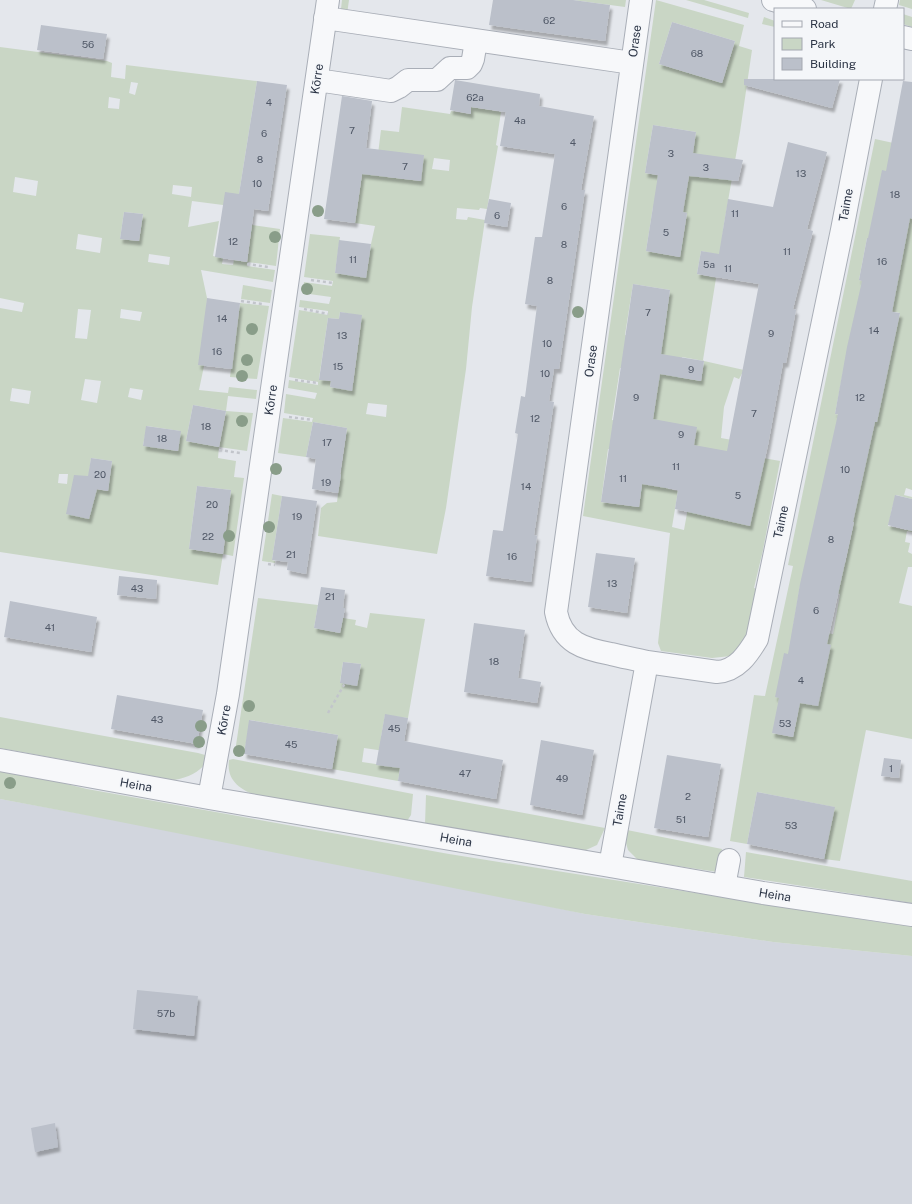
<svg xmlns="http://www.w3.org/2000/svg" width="912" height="1204" viewBox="0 0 912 1204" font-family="'Public Sans',sans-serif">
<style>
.built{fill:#d2d6de}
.green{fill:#c9d6c5;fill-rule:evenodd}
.building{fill:#bbc0ca;filter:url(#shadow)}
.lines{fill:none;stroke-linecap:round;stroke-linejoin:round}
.minor-casing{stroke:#a9aeb7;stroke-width:24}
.path{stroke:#c2c5cb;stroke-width:2.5;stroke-dasharray:3 3;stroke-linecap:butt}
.minor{stroke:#f7f8fa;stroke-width:22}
.tree{fill:#899d89}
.labels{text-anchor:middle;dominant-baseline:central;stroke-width:3;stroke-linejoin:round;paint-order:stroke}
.number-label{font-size:10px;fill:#4f5766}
.street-label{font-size:12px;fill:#2b3445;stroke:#f4f6f9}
</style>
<defs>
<filter id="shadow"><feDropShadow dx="2.5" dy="4.5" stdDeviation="1" flood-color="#0004"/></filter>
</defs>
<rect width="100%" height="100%" fill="#e4e7ec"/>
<path class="built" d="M0,799L319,857L585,914L773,942L912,956V1204H0Z"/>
<path class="green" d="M342,0H349L347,14L341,9Z
M573,0H626L625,7Z
M656,0L744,25L739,46L752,50L740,132L724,224L720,255L701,251L697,274L716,278L703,360L704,361L744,370L739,379L734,377L724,407L721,438L732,440L730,452L780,461L763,550L754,588L758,589L751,630L743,645L731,656L712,658L661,651L658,643L670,533L583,516ZM672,22L735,41L722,83L659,64ZM653,125L696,132L688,181L645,173ZM653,207L687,213L680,257L646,251ZM633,284L670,290L663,341L625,335ZM682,357L704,361L701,381L678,377ZM620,368L659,374L652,426L612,420ZM608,449L646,454L639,507L601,502ZM672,467L691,491L684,530L672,527L678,491L668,489Z
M686,0H704L749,13L748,18Z
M821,0H855L851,9Z
M900,0H912V9L899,5Z
M903,14L912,17V27L903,24Z
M764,17L775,21V27L762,24Z
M0,47L107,61L112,63L111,77L125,79L126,65L257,81L239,194L223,205L192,201L188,227L219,221L213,256L223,258L222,264L233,265L234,260L247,262L252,225L280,229L276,266L248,262L247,266L275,270L273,282L201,270L207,298L204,366L199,390L228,393L229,387L257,390L256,399L228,396L226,411L253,413L247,451L219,447L218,458L236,461L234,477L244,478L233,556L223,554L218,585L0,552V308L22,312L24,303L0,298ZM131,82L138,83L135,95L129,93ZM109,97L120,99L119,109L108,108ZM15,177L38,181L36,196L13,192ZM173,185L192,187L191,197L172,194ZM124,212L143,214L139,241L120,239ZM78,234L102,238L100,253L76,249ZM149,254L170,257L169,265L148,262ZM78,309L91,310L87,339L75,338ZM121,309L142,312L140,321L120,318ZM85,379L101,381L97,403L81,400ZM12,388L31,391L29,404L10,401ZM130,388L143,390L141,400L128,397ZM193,405L226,411L219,447L186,441ZM147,426L180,431L178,451L143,445ZM91,458L112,461L108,491L87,488ZM59,474H68L67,484L58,483ZM197,486L231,490L223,554L189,549Z
M402,107L450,114L451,111L470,114L471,107L501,112L496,145L498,146L487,209L480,208L479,210L457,208L456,219L467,220L468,217L485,220L472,307L466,369L446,508L437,554L318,536L321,508L327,503L337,502L347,428L313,422L306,457L278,453L283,418L312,422L313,418L284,413L286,394L315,399L317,393L288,388L289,380L318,385V382L289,377L299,310L328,315V311L299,307L300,300L329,304L331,297L302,293L304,282L332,286L333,281L304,277L310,234L340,237L335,273L366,277L371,244L375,226L355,223L364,161L377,162L381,130L399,132ZM390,151L421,181L387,177ZM434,158L450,160L449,171L432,169ZM340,312L351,314L361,322L353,384L338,388L330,387L331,381L319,379L328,318L339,319ZM368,403L387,405L386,417L366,414Z
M875,139L912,147L874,211L911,218L912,213V490L906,488L904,495L912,497V499L896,495L891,512L912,505V532L907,531L905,542L910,543L908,552L912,554V567H908L899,603L912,606V739L866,730L840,861L824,859L834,807L757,792L747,844L730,841L754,695L765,696L793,566L788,565ZM867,238L904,245L896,287L859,280ZM857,304L900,313L890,357ZM843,372L885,380L876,422L835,414ZM817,514L854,522L845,564L807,556ZM891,514L909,518L906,530L888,526ZM800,586L840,594L833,634L793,627ZM798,713L793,737L772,733Z
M243,285L272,290L270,303L241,299Z
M240,303L269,306L257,379L230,377Z
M272,494L282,496L272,560L275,561V563L262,561Z
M258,598L318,605L314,628L340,633L343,618L356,620L355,625L367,628L370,613L425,619L408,718L385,715L381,737L401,765L398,781L332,769L338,735L250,720L244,754L235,752ZM343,662L361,664L357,685L340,682ZM364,748L391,752L389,766L362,762Z
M0,717L198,753L205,755L209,759C200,772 190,777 174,780L0,748Z
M233,759L413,794L411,815L407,821L258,796C241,790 226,781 229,760Z
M0,771L38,777L87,789L449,854L879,922L912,926V956L773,942L585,914L80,814L0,799Z
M426,795L605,828L597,845L586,850L576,851L425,824Z
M627,830L722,849L717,872L638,860L628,850L626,843Z
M746,852L912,881V903L744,877Z"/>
<path class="building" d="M493,0H573L610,5L605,41L489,25Z
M672,22L735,41L722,83L659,64Z
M41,25L107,34L103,59L37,50Z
M744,79H840L832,108L744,85Z
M455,80L540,94L539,106L594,116L581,190H585L559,369H554L549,401L554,402L534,535L537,536L531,582L486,576L493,530L503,531L518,434L515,433L521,396L525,397L537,306L525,304L535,237H542L555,154L500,146L506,112L471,107V114L450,110Z
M257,81L287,85L268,211L254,209L247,262L215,257L225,192L239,194Z
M903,81L912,82V219L910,218L892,312L900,313L877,422H875L853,522H854L827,644L831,645L818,706L800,703L793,737L772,733L779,698L775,697L784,653L788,654L800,584L838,414H835L847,347L862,281L859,280L867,238H868L882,170L886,171Z
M342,96L372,101L366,148L424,155L421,181L362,174L355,223L324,219Z
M653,125L696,132L693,153L743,160L738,181L689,176L683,212L687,213L680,257L646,251L658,175L645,173Z
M788,142L827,152L807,229L813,231L793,309L796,310L786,363H783L768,445L750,526L675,509L678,490L642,484L639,507L601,502L633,284L670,290L661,354L704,361L701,381L660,374L653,419L697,427L694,445L727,451L759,284L697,274L701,251L719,254L728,199L773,207Z
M489,199L511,203L507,227L484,223Z
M124,212L143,214L139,241L120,239Z
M339,240L371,244L366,278L335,273Z
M207,298L240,303L232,369L198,365Z
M340,312L362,315L352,391L330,387L331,381L319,380L328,318L339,319Z
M193,405L226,411L219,447L186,441Z
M313,422L347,428L340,474L341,475L338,493L312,489L316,459L306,457Z
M146,426L181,431L178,451L143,446Z
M91,458L112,461L108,491L97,489L89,519L66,514L74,475L88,476Z
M197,486L231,490L223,554L189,549Z
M895,495L912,499V531L888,525Z
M282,496L317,501L306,574L287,570L288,562L272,560Z
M596,553L635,558L627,613L588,607Z
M119,576L157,580L156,599L117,595Z
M321,587L345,590L343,608H345L340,633L314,628Z
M10,601L97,617L91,652L4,637Z
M474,623L525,630L518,678L541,682L537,703L464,692Z
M343,662L361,664L357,686L340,683Z
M117,695L203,710L197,744L111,729Z
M385,714L408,718L404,741L503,760L496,799L398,781L400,768L376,765Z
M249,720L338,735L332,769L244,754Z
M541,740L594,750L582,815L530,805Z
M667,755L721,764L708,837L654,828Z
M884,758L901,760L899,778L881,776Z
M757,792L835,807L824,859L747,844Z
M137,990L198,996L194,1036L133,1029Z
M55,1123L58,1147L35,1152L31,1128Z"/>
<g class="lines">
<g class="minor-casing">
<path id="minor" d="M641,0L556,612C562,643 584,649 611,654C623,657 635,659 647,662
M773,0L805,9
M885,9L887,0
M325,18L632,63
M903,37L912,39
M317,80L391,91L399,87L408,80H437L450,68H467L471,64L473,59L476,41
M0,760L209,798L610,866L763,893L912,915
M209,798L228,694L328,0
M610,866L647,662L717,672C737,671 748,654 757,639L842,230L871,79
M724,886L729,860"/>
</g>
<path class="path" d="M247,264L268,267
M311,280L333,283
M241,301L262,304
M304,309L328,314
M295,380L318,383
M289,417L313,420
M219,450L240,453
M268,564L275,565
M328,713L345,683"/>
<use href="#minor" class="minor"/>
</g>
<g class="tree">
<circle cx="318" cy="211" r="6"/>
<circle cx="275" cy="237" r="6"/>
<circle cx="307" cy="289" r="6"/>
<circle cx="578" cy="312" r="6"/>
<circle cx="252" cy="329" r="6"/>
<circle cx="247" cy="360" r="6"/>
<circle cx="242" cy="376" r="6"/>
<circle cx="242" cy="421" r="6"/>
<circle cx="276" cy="469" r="6"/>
<circle cx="269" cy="527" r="6"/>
<circle cx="229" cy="536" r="6"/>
<circle cx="249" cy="706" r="6"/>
<circle cx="201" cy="726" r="6"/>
<circle cx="199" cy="742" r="6"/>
<circle cx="239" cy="751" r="6"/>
<circle cx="10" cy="783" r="6"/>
</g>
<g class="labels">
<g class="number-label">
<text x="549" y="20">62</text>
<text x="88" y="44">56</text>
<text x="697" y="53">68</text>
<text x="475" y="97">62a</text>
<text x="269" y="102">4</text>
<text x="520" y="120">4a</text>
<text x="352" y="130">7</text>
<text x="264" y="133">6</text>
<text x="573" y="142">4</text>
<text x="671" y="153">3</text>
<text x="260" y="159">8</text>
<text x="405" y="166">7</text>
<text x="706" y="167">3</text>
<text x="801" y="173">13</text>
<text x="257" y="183">10</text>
<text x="895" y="194">18</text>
<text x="564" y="206">6</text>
<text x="735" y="213">11</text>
<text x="497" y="215">6</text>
<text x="666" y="232">5</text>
<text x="233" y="241">12</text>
<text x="564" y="244">8</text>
<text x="787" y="251">11</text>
<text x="353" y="259">11</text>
<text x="882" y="261">16</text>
<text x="709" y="264">5a</text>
<text x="728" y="268">11</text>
<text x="550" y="280">8</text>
<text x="648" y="312">7</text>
<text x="222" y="318">14</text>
<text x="874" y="330">14</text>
<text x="771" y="333">9</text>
<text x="342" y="335">13</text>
<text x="547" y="343">10</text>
<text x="217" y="351">16</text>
<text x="338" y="366">15</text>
<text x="691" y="369">9</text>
<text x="545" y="373">10</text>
<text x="636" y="397">9</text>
<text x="860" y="397">12</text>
<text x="754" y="413">7</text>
<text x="535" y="418">12</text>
<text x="206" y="426">18</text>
<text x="681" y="434">9</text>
<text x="162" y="438">18</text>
<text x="327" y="442">17</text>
<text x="676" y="466">11</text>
<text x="845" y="469">10</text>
<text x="100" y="474">20</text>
<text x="623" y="478">11</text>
<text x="326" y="482">19</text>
<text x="526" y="486">14</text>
<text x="738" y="495">5</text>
<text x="212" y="504">20</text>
<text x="297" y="516">19</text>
<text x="208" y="536">22</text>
<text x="831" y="539">8</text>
<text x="291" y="554">21</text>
<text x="512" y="556">16</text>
<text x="612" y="583">13</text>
<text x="137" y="588">43</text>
<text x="330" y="596">21</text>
<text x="816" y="610">6</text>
<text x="50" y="627">41</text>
<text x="494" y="661">18</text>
<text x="801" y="680">4</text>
<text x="157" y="719">43</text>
<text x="785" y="723">53</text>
<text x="394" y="728">45</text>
<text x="291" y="744">45</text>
<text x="891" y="768">1</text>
<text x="465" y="773">47</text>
<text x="562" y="778">49</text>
<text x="688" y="796">2</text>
<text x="681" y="819">51</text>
<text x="791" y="825">53</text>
<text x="166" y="1013">57b</text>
</g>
<g class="street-label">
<text transform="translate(635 41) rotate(-82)">Orase</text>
<text transform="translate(317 79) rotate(-82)">Kõrre</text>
<text transform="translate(846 205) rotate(-80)">Taime</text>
<text transform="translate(591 361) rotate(-82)">Orase</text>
<text transform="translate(271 400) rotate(-82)">Kõrre</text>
<text transform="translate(781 522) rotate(-78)">Taime</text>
<text transform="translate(224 720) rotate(-80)">Kõrre</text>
<text transform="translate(136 785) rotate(10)">Heina</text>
<text transform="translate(620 810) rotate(-80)">Taime</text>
<text transform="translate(456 840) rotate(10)">Heina</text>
<text transform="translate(775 895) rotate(9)">Heina</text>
</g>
</g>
<rect x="774" y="8" width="130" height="72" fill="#f4f6f9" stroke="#a4a8b1"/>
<rect x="782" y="21" width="20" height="6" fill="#f7f8fa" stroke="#a4a8b1"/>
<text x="810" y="28" font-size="12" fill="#2b3445">Road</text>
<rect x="782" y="38" width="20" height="12" fill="#c9d6c5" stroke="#a4a8b1"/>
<text x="810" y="48" font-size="12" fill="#2b3445">Park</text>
<rect x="782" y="58" width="20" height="12" fill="#bbc0ca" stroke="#a4a8b1"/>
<text x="810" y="68" font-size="12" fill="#2b3445">Building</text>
</svg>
